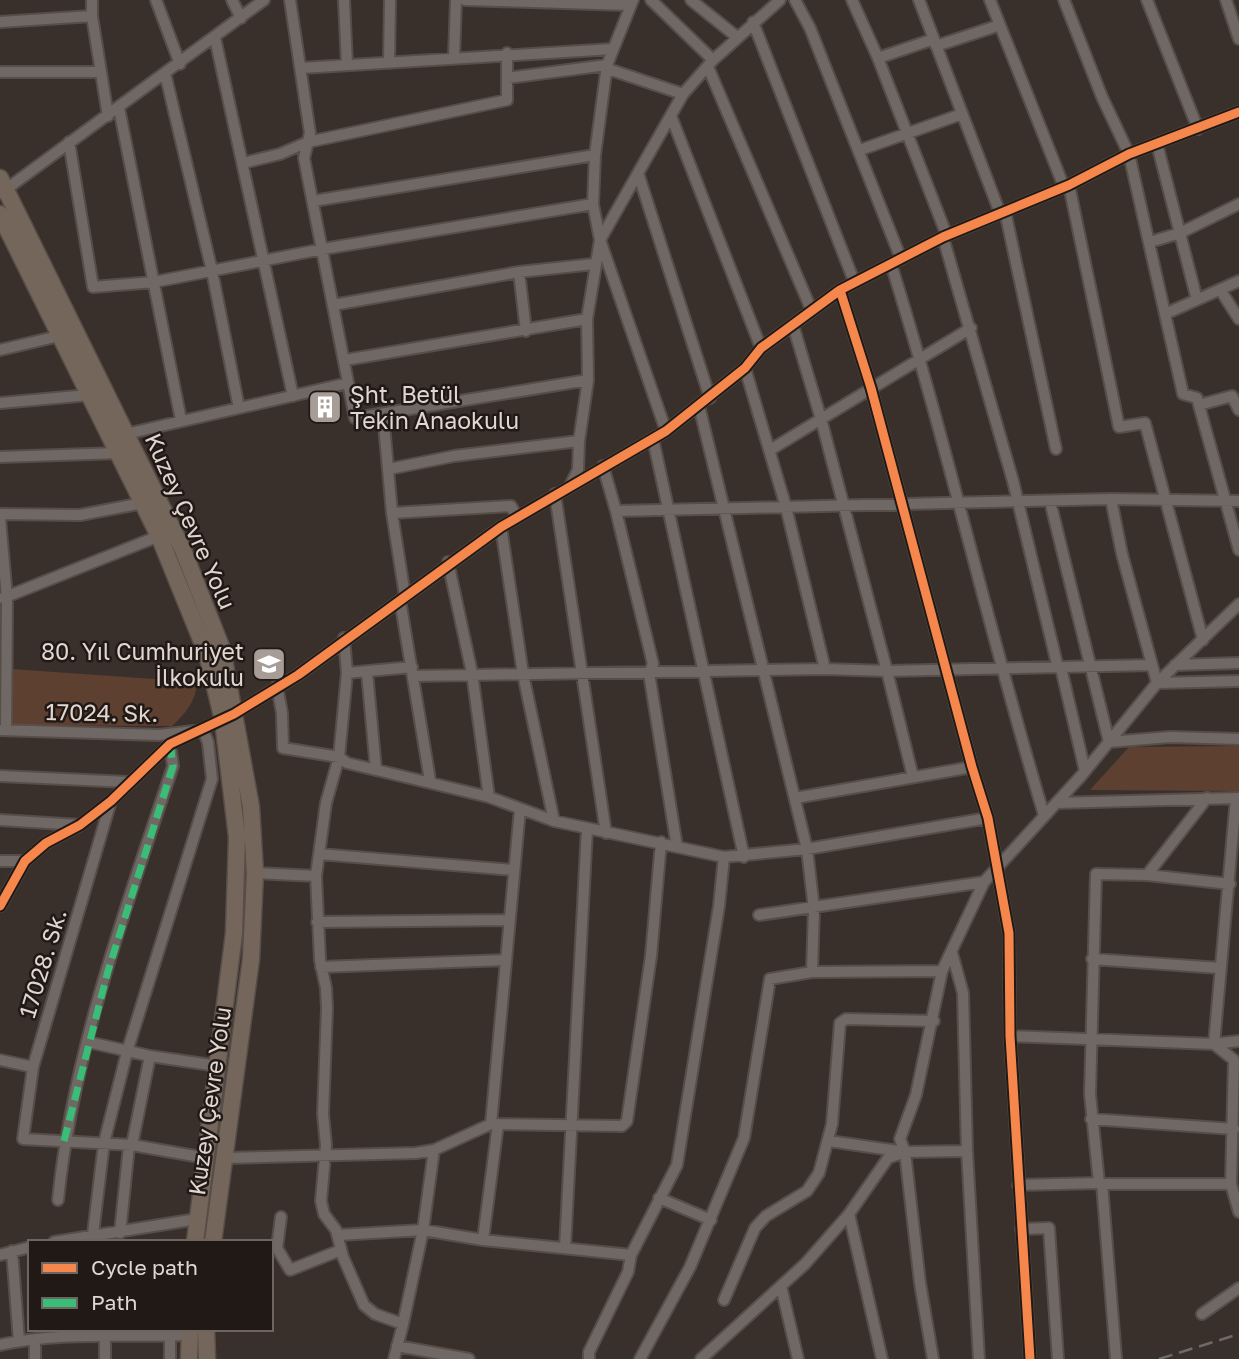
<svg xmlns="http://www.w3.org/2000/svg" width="1239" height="1359" viewBox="0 0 1239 1359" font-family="'Golos Text',sans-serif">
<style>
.green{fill:#5e4030}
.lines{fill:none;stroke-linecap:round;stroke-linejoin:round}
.minor-casing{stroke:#574e49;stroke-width:14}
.highway-casing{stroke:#574e49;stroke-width:19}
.minor{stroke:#706864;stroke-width:10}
.highway{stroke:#75665c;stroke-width:16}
.rail{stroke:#716966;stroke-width:2.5;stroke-dasharray:14 7;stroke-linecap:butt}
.quiet{stroke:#3abd76;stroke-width:7;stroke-dasharray:14 7;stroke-linecap:butt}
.cycleway-casing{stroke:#211915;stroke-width:13}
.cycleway{stroke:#f5874c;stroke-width:9}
.labels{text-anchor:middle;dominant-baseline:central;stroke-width:5;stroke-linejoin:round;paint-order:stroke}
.poi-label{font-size:23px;fill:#e2d6d0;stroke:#211915;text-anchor:start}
.street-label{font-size:23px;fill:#e2d6d0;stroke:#211915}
</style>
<rect width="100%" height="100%" fill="#3a302b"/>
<path class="green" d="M11,669L197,682C196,701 186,713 172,726L10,725Z
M1239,746V791L1090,790L1129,747Z"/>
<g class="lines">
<g class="minor-casing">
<path id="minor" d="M92,0V16L108,116
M156,0L180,64
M232,0L241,18
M290,0L310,133L304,158L355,418L588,380
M344,0L347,65
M465,0L629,5
M651,0L713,60
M691,0L737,37
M795,0L810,28L901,259
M852,0L878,58L947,236
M919,0L1000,213
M990,0L1064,187
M1064,0L1102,97L1129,154L1183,394L1197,398L1239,550
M1147,0L1198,129
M1226,0L1239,39
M0,22L92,16
M753,22L854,281
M215,38L293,396
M936,46L1000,25
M454,57L456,0
M878,58L934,39
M389,63L390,0
M708,67L811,309
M301,68L613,49
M608,69L683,94
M0,72H100
M165,73L212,271L239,408
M507,78L607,65
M119,108L181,420
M671,116L761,348
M69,142L93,287L154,282L323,249L593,204
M1157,144L1197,300
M860,150L962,114
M243,163L280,154L308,142L507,100V53
M638,173L710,398
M1069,185L1119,427L1145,423L1203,640
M1,193L264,0
M313,201L595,155
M1005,211L1056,449
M943,237L1013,481L1058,668
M1150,242L1180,233L1239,204
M891,264C948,446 989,633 1044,815
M519,272L526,331
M840,290L871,388L972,767L988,818L1009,933L1010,1036L1030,1359
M1221,291L1239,319
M333,305L519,272L594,264
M1165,314L1239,281
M793,325L821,419L887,671L1152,665
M0,350L59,336
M345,360L587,319
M745,368L786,507L825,669
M0,403L89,395
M1199,405L1232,396L1239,410
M699,406L807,849L814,909L812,972
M383,414L392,513L405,596
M666,431L600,240L683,94L713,60L780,0
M126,434L348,383
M653,439L744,857
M770,450L971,328
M0,457L119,453
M603,466L616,511L1111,499L1239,501
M389,469L454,456L579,441
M571,484L578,470L579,441L588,380L587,319L600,240L593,204L595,155L607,65L633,0
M555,494L606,833
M1111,499L1122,554L1157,683L1239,681
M1050,501L1109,742L1170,737L1239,739
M616,511L653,664L649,673L677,847
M392,513L511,506L517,517
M0,514L80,515L143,503
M0,519L7,598L6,730
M501,527L523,674L554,821
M448,562L472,673L489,797
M3,598L159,536
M400,600L430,780
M344,638L347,673L339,757L326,803L316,876L320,960L326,988L327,1008L323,1114L326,1145L321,1201L324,1214L336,1230L343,1257L364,1305L375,1314L403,1324L394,1359
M1175,665L1239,663
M886,667L913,777
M1061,668L1085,771
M367,672L376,770
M347,673L412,667
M414,676L825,669L887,671
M277,686L282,713L283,748L339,757L347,763L489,797L554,821L724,857L807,849L988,818
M0,730L159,735L203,730L208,742L212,779L127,1052L104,1143L93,1234
M0,776L128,782
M795,798L972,767
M111,801L33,1067L23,1139L132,1145L206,1158
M1056,803L1239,798
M0,820L80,825
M319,854L512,870
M0,861H25
M255,873L316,876
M1147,875L1207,798
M0,906L25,861L46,843L80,825L111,801L170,744L234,714L298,675L501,527L666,431L745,368L761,348L840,290L943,237L1069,185L1129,154L1239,112
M759,915L984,882
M317,922L509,920
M952,953L963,993L967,1151L979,1359
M1092,959L1220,968
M321,967L505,960
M1010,1036L1214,1044L1239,1041
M88,1042L150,1056L218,1066
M1214,1044L1236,798
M1214,1044L1234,1060L1231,1184L1239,1212
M0,1060L33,1067
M1091,1119L1234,1129
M491,1124L520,809
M829,1141L905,1152L967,1151
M132,1145L150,1056
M905,1152L920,1283L933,1359
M224,1158L416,1153L434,1150L491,1124L622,1126L627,1121L651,956L661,842
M1102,1184H1231
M1018,1185L1099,1183
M659,1198L711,1220
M58,1200C73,1052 126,907 173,766L170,744
M849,1214L882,1359
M281,1217L277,1248L290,1270L341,1250
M1021,1229L1049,1228L1058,1359
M120,1233L129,1146
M338,1235L423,1230L483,1240L631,1255
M483,1240L498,1124
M54,1242L197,1219
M565,1248L587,829
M12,1251L19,1341
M0,1255L30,1247
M781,1286L798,1359
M724,1300L755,1228L766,1216L807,1191L819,1173L832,1124L840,1023L846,1019L934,1021
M1202,1314L1239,1288
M403,1324L423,1230L434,1150
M105,1336V1359
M170,1336V1359
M0,1345C61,1331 127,1338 189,1335
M397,1346L469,1359
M1116,1358L1102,1184L1099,1183L1090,1094L1096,874L1147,875L1230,884
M35,1359V1341
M589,1359V1352L628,1272L631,1255L677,1165L719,906L724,857
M640,1359L690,1267L744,1138L770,979L812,972L942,971
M701,1359L805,1264L849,1214L888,1158L905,1152L900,1139L916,1095L942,971L984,882L1081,776L1157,683L1239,604"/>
</g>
<g class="highway-casing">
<path id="highway" d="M0,178L183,550L222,649L251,807L255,873L251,959L213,1242
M0,214L159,536L207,654L223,720L237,837L234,933L195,1242
M206,1329L207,1359
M189,1359L190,1329"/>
</g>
<use href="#minor" class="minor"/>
<use href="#highway" class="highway"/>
<path class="rail" d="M1159,1359L1239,1334"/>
<path class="quiet" d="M64,1141L108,971L173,766L170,744"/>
<g class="cycleway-casing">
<path id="cycleway" d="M840,290L871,388L972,767L988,818L1009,933L1010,1036L1030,1359
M0,906L25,861L46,843L80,825L111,801L170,744L234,714L298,675L501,527L666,431L745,368L761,348L840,290L943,237L1069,185L1129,154L1239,112"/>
</g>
<use href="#cycleway" class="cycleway"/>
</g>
<defs>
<g id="building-square" transform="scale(1.75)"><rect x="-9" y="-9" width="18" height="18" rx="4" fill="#a79c96" stroke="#211915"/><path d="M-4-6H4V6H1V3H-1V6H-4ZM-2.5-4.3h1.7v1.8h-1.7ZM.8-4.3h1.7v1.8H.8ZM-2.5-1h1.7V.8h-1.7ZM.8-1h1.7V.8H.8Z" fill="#fff"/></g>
<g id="school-square" transform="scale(1.75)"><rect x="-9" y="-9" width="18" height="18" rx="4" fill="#a79c96" stroke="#211915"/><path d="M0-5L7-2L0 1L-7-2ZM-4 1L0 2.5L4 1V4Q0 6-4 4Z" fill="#fff"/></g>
</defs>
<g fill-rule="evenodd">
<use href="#building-square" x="325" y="407"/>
<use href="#school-square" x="269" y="664"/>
</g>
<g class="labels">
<g class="poi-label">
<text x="350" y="394">Şht. Betül<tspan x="350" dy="26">Tekin Anaokulu</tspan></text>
<text x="244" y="651" text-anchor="end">80. Yıl Cumhuriyet<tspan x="244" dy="26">İlkokulu</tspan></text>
</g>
<g class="street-label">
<text transform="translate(191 521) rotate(66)">Kuzey Çevre Yolu</text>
<text transform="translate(102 712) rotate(1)">17024. Sk.</text>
<text transform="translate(42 963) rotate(-73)">17028. Sk.</text>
<text transform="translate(209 1101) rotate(-82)">Kuzey Çevre Yolu</text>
</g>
</g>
<rect x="28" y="1240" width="245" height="91" fill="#211915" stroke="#6e6560" stroke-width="2"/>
<rect x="42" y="1263" width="35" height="10" fill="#f5874c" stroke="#6e6560" stroke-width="2"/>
<text x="91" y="1275" font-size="21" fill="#e2d6d0">Cycle path</text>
<rect x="42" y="1298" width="35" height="10" fill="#3abd76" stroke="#6e6560" stroke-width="2"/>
<text x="91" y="1310" font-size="21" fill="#e2d6d0">Path</text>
</svg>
